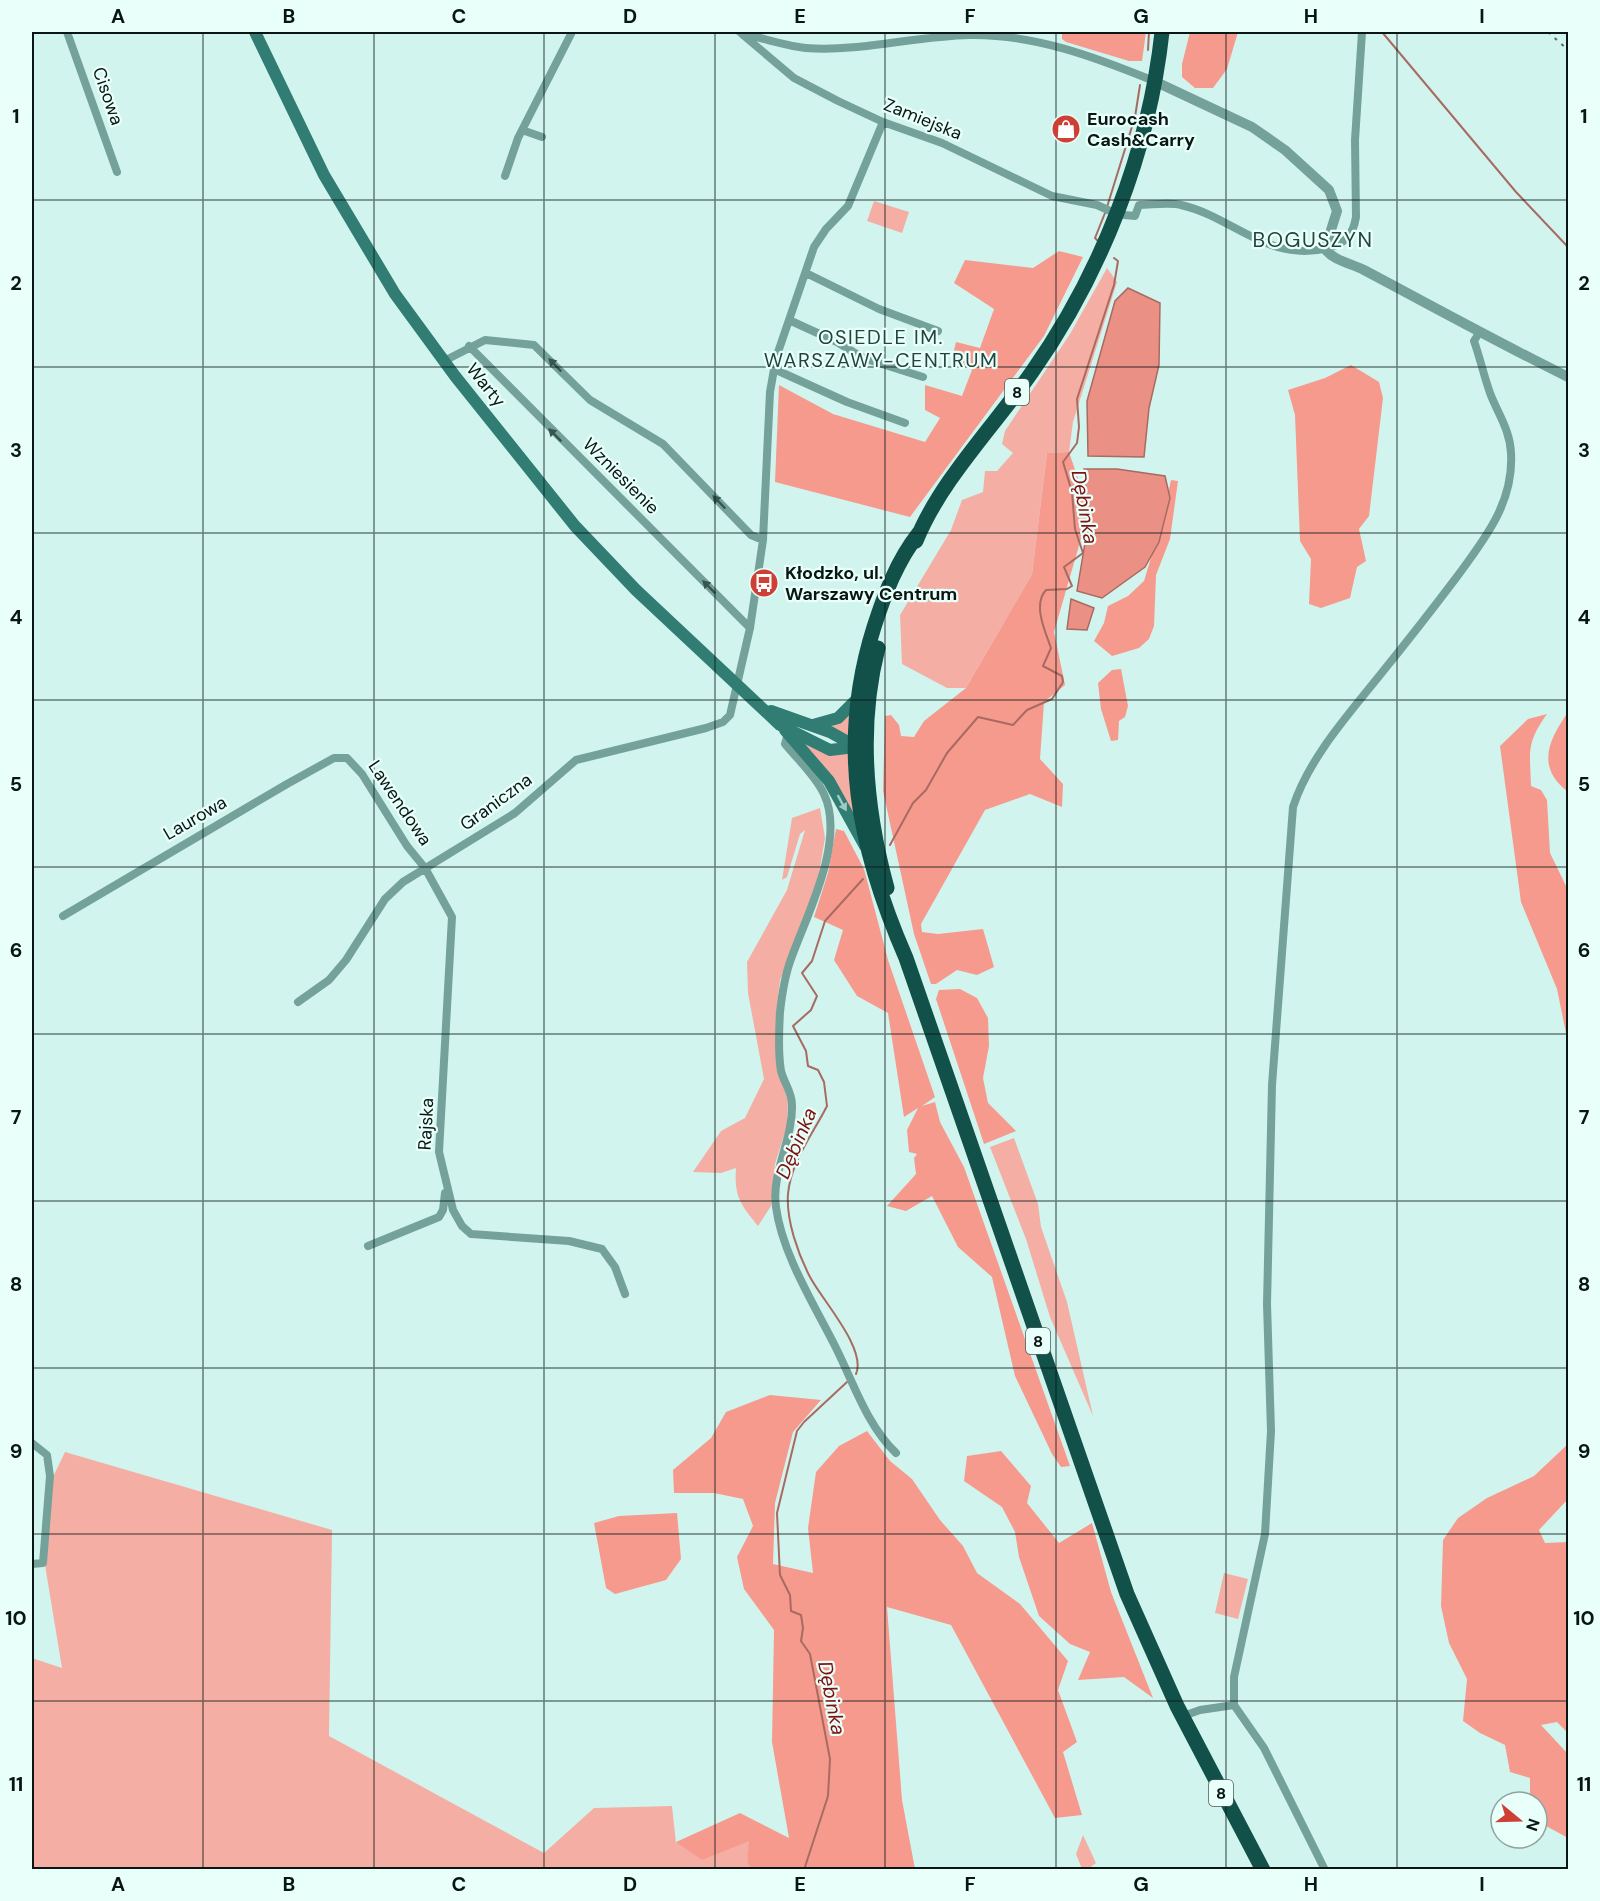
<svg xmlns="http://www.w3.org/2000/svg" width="1600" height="1901" viewBox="0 0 1600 1901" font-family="'DM Sans',sans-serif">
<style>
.green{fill:#f5aea4}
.forest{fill:#f69a8e}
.water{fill:#eb9084;stroke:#a76b62;stroke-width:1.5}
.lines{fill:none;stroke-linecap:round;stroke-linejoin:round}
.stream{stroke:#a76b62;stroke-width:2}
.minor{stroke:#74a29a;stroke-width:8}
.tertiary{stroke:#74a29a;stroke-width:10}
.secondary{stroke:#317d73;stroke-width:12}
.trunk{stroke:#11514a;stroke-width:15}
.rail{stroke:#526864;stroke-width:2;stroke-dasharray:3 6;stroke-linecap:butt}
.oneway{fill:#395550}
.oneway2{fill:#9fcbc4}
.grid{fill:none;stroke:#091614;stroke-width:1.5;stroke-opacity:0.55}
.labels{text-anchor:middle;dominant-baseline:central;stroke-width:4.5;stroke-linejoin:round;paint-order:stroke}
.shield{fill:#e9fffa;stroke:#4c5c59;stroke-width:1.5}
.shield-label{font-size:16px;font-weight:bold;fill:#091614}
.street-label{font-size:18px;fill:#091614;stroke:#e9fffa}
.poi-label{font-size:18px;font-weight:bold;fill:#091614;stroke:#e9fffa;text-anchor:start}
.neighbourhood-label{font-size:20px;letter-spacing:1.5px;fill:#24433e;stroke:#e9fffa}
.water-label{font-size:20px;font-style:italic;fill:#7e1210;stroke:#e9fffa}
.quarter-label{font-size:21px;letter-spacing:1.5px;fill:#24433e;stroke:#e9fffa}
.neatline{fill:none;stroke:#091614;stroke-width:2}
.grid-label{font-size:20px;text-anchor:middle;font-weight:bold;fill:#091614}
</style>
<rect width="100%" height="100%" fill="#d1f5ee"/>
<path class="green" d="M874,201L909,212L902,233L867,221Z
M1107,268L1117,282L1073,422L1069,452L1047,453L1032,574L966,688H947L902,664L900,615L951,530L962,500L983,492L985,471H997L1013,453L1002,444L1005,431L1070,334Z
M849,713V738L830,728Z
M791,733L849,752L857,829Z
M820,808L825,838L819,873L808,910L780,980L776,1014L778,1071L788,1101L787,1126L775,1164L771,1206L758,1226C740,1204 734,1196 736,1168L721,1173L693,1172L721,1131L745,1118L764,1079L748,993L747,962L787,890L805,830L800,834L787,877L782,880L792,818Z
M1014,1138L1038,1204L1041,1227L1067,1302L1093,1416L1050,1317L1026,1239L990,1147Z
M65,1452L332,1530L329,1736L544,1853L594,1808L672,1806L676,1843L750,1841L747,1863L751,1869L32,1870V1658L62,1668L45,1565L53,1477Z
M1224,1573L1248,1579L1238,1619L1215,1613Z
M1083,1835L1096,1863L1088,1869H1082L1076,1854Z"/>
<path class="forest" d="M1062,32H1146L1142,61H1129L1066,42L1062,39Z
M1190,32H1238L1227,69L1213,88H1195L1182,77V64Z
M1059,251L1083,257L1044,336L910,517L775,482L779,385L833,414L925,442L940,418L925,410V385L962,396L972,370L952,359L956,342L980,348L994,309L954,283L965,260L1033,268Z
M1351,365L1379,382L1383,398L1369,516L1359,529L1366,561L1357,567L1350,598L1321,608L1309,604L1311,559L1300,541L1295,415L1288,390L1325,378Z
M1069,452L1089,511L1054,632L1065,685L1044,702L1040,759L1063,784L1062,807L1030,794L985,810L921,924L922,932L938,934L983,929L994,967L977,975L957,970L936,984H931L914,934L883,791L885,716L891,715L899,725L901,736L914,737L924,721L966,688L1032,574L1047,453Z
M1171,480L1178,481L1170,539L1156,575L1154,626L1149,639L1139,648L1112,656L1094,641L1104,623L1108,606L1128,596L1144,581L1162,521Z
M1121,669L1128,706L1125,717L1119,721L1118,740L1111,741L1101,709L1098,683L1112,670Z
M1568,712V792C1536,767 1548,741 1568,712Z
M1547,714C1526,743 1530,752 1531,786L1541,790L1547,800L1550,853L1568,890V1033H1566L1557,989L1521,902L1500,746L1528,719Z
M836,829L844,831L864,869L888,960L935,1097L922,1106L935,1102L940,1122L964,1167L1070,1466L1061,1467L1052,1454L1015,1376L992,1277L958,1247L932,1196L906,1211L887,1206L916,1174L914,1158L917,1154L909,1152L907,1130L918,1108L904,1117L888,1013L857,996L834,960L843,930L814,917L828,873Z
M960,989L977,998L988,1018L989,1046L983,1078L988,1103L1016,1131L984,1144L936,999L939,990Z
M770,1395L821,1400L793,1432L775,1503L773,1564L813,1573L808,1528L816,1472L839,1446L867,1431L890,1461L912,1479L940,1520L963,1546L977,1573L1020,1604L1068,1661L1058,1690L1077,1742L1063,1752L1082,1815L1055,1818L951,1625L887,1607L902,1800L915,1869H751L747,1863L749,1841L702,1860L676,1842L740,1813L789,1838L772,1742L774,1630L744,1589L737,1557L753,1526L743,1499L714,1493H674L673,1470L711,1438L726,1412Z
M1568,1444V1499L1539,1530L1545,1543L1568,1542V1733L1557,1722L1541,1725L1568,1754V1838L1537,1821V1802H1530V1778L1510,1772L1505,1745L1480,1733L1463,1721L1467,1679L1449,1643L1441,1606L1443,1540L1458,1518L1487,1498L1534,1476Z
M1001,1451L1031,1486L1027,1503L1059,1543L1092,1523L1111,1592L1153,1698L1124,1677L1078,1680L1090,1652L1070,1644L1039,1616L1019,1557L1015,1532L1002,1507L964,1481L967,1456Z
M677,1513L681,1559L666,1580L615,1594L606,1588L594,1523L619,1516Z"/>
<path class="water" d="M1128,288L1160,303L1159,365L1149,408L1144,457L1088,456L1087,401L1115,301Z
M1084,469H1117L1165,476L1170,498L1159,542L1145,567L1102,598L1077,591L1088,525Z
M1071,599L1094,608L1087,630L1067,629Z"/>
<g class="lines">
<path class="stream" d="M1382,32L1516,192L1568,247
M1148,50L1149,32
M1107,207L1135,117L1140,85
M1098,241L1095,238L1105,213
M890,845L913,803L926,790L947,753L978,717L1013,725L1027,710L1052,699L1063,682L1062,676L1043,666L1051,648C1046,633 1032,605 1046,590L1067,589L1072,586L1064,567L1083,553L1075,529L1072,492L1063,462L1077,443L1079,427L1077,399L1114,285L1118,261L1114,258
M856,1374C867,1349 822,1300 810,1277C798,1254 786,1220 788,1194C791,1161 813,1134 827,1106L824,1082L818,1070L808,1066L806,1051L793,1026L811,1010L817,996L802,973L812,961L825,921L863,879
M804,1870L828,1796L830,1759L810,1654L801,1641L803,1628L801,1615L791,1611L790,1595L780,1575L777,1513L797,1431L804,1422L847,1382"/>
<path class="minor" d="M67,32L117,172
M740,32C761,38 784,46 806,48C861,52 915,36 970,35C1034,34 1095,57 1154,81
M742,34L794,78L838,101L883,122L942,143L1052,196L1097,205L1108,210
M522,130L542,137
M505,176L518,138L572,32
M1124,215L1135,216L1139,205C1152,205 1168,202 1181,205C1234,217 1267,263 1328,248C1346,243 1353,235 1356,217L1355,140L1362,32
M806,273L879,309L938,331
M789,320L837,342L863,358L923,377
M469,346L750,628
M444,361L485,340L534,345L590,400L663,444L751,535L763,540
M774,369L847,402L905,423
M788,733L785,744C798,760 815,775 824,794C846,841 807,914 791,959C785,975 782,994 780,1012C779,1029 778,1053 781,1071C784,1083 792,1092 792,1105C793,1140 771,1173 776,1207C782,1254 815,1306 836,1348C854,1384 867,1425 896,1453
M63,916L287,784L334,758H347L362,774L407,846L425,868L452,917L439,1152L453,1210L462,1226L471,1234L569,1241L602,1249L615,1267L625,1294
M298,1002L329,980L346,960L385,899L403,882L515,813L576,760L706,728L723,722L730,715L750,628L763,540L770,392L776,358L814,247L826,229L848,206L883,122
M368,1246L439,1217L443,1210L445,1193
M32,1443L47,1455L50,1476L43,1563L32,1564
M1234,1705V1677L1265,1534L1271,1431L1267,1304L1272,1085L1293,807C1309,758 1348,715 1380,675C1406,643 1431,611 1456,578C1484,540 1514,503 1511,453C1510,430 1498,414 1490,393C1484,376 1480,358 1474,341L1479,333
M1183,1716L1200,1710L1234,1705L1264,1748L1325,1870"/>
<path class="tertiary" d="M1154,81L1252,127L1285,150L1329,190L1337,211L1325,249C1334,261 1350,263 1364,270C1432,306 1499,343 1568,377"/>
<path class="secondary" d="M255,32L324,175L395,294L455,376L575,526L636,590L780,725L830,750L863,746
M771,711L830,732L855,746
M813,725L838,718L857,699
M785,730L829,781L865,846"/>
<path class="trunk" d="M919,533C897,561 885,593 874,627C837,744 858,848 906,958L1127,1594L1177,1706L1263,1870
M916,541C940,481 995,425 1032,372C1101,274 1149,152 1162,32
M878,648C858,726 866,811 887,888"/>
<path class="rail" d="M1548,32L1568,50"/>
</g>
<defs><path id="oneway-solid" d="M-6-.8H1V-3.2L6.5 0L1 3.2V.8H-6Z" transform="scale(1.5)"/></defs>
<g class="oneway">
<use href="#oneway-solid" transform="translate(555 365) rotate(-134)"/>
<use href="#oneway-solid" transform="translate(555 435) rotate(-135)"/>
<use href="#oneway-solid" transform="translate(719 502) rotate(-134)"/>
<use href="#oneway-solid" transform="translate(709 587) rotate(-135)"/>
</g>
<use class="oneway2" href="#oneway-solid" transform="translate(842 803) rotate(61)"/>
<path class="grid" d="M203,32V1870M374,32V1870M544,32V1870M715,32V1870M885,32V1870M1056,32V1870M1226,32V1870M1397,32V1870M32,200H1568M32,367H1568M32,533H1568M32,700H1568M32,867H1568M32,1034H1568M32,1201H1568M32,1368H1568M32,1534H1568M32,1701H1568"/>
<defs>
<g id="shop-disc" transform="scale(1.5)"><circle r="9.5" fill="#ce4036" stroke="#e9fffa"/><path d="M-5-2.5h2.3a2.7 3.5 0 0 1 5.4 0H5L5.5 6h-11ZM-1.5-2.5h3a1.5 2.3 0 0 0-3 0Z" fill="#fff"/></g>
<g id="bus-disc" transform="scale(1.5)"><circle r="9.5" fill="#ce4036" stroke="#e9fffa"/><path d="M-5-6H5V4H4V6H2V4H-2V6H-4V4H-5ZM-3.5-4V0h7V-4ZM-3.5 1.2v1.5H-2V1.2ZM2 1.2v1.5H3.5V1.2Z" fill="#fff"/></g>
</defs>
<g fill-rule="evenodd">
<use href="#shop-disc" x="1066" y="129"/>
<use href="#bus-disc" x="764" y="583"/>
</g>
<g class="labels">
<g class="shield">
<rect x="1005" y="379" width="24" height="26" rx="4.5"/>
<rect x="1026" y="1328" width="24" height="26" rx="4.5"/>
<rect x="1209" y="1780" width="24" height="26" rx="4.5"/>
</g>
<g class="shield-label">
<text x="1017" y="392">8</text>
<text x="1038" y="1341">8</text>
<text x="1221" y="1793">8</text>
</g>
<g class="street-label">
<text transform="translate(108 96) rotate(71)">Cisowa</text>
<text transform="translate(923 119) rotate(22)">Zamiejska</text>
<text transform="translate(486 385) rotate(51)">Warty</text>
<text transform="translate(621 476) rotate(45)">Wzniesienie</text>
<text transform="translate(496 802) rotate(-36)">Graniczna</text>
<text transform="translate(400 803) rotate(56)">Lawendowa</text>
<text transform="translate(195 818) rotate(-30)">Laurowa</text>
<text transform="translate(426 1124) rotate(-87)">Rajska</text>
</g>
<g class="poi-label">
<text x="1087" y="119">Eurocash<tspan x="1087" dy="21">Cash&amp;Carry</tspan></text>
<text x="785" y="573">Kłodzko, ul.<tspan x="785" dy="21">Warszawy Centrum</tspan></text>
</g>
<g class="neighbourhood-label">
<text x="881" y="337">OSIEDLE IM.<tspan x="881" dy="23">WARSZAWY-CENTRUM</tspan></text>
</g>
<g class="water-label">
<text transform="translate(1085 507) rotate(80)">Dębinka</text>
<text transform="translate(796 1143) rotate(-67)">Dębinka</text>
<text transform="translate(832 1698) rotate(79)">Dębinka</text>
</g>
<g class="quarter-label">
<text x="1313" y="240">BOGUSZYN</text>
</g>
</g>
<rect width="1600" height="1901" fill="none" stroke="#e9fffa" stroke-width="66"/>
<g transform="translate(1519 1820) rotate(109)"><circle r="28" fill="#e9fffa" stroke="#8fa29e" stroke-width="1.5"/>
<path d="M0-4.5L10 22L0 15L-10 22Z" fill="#ce4036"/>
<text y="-9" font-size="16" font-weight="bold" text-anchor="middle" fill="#091614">N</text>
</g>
<rect x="33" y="33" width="1534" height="1835" class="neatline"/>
<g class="grid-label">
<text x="118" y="23">A</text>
<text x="289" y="23">B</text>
<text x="459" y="23">C</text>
<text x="630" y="23">D</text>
<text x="800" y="23">E</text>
<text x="970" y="23">F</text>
<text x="1141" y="23">G</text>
<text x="1311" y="23">H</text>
<text x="1482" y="23">I</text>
<text x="16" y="123">1</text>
<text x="1584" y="123">1</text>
<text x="16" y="290">2</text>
<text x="1584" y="290">2</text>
<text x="16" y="457">3</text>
<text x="1584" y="457">3</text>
<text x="16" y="624">4</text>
<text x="1584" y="624">4</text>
<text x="16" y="791">5</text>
<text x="1584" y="791">5</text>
<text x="16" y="957">6</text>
<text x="1584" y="957">6</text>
<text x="16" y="1124">7</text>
<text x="1584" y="1124">7</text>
<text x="16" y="1291">8</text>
<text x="1584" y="1291">8</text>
<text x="16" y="1458">9</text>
<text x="1584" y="1458">9</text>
<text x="16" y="1625">10</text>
<text x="1584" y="1625">10</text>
<text x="16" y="1791">11</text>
<text x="1584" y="1791">11</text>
<text x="118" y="1891">A</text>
<text x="289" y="1891">B</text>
<text x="459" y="1891">C</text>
<text x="630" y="1891">D</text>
<text x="800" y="1891">E</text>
<text x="970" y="1891">F</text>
<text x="1141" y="1891">G</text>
<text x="1311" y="1891">H</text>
<text x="1482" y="1891">I</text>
</g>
</svg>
